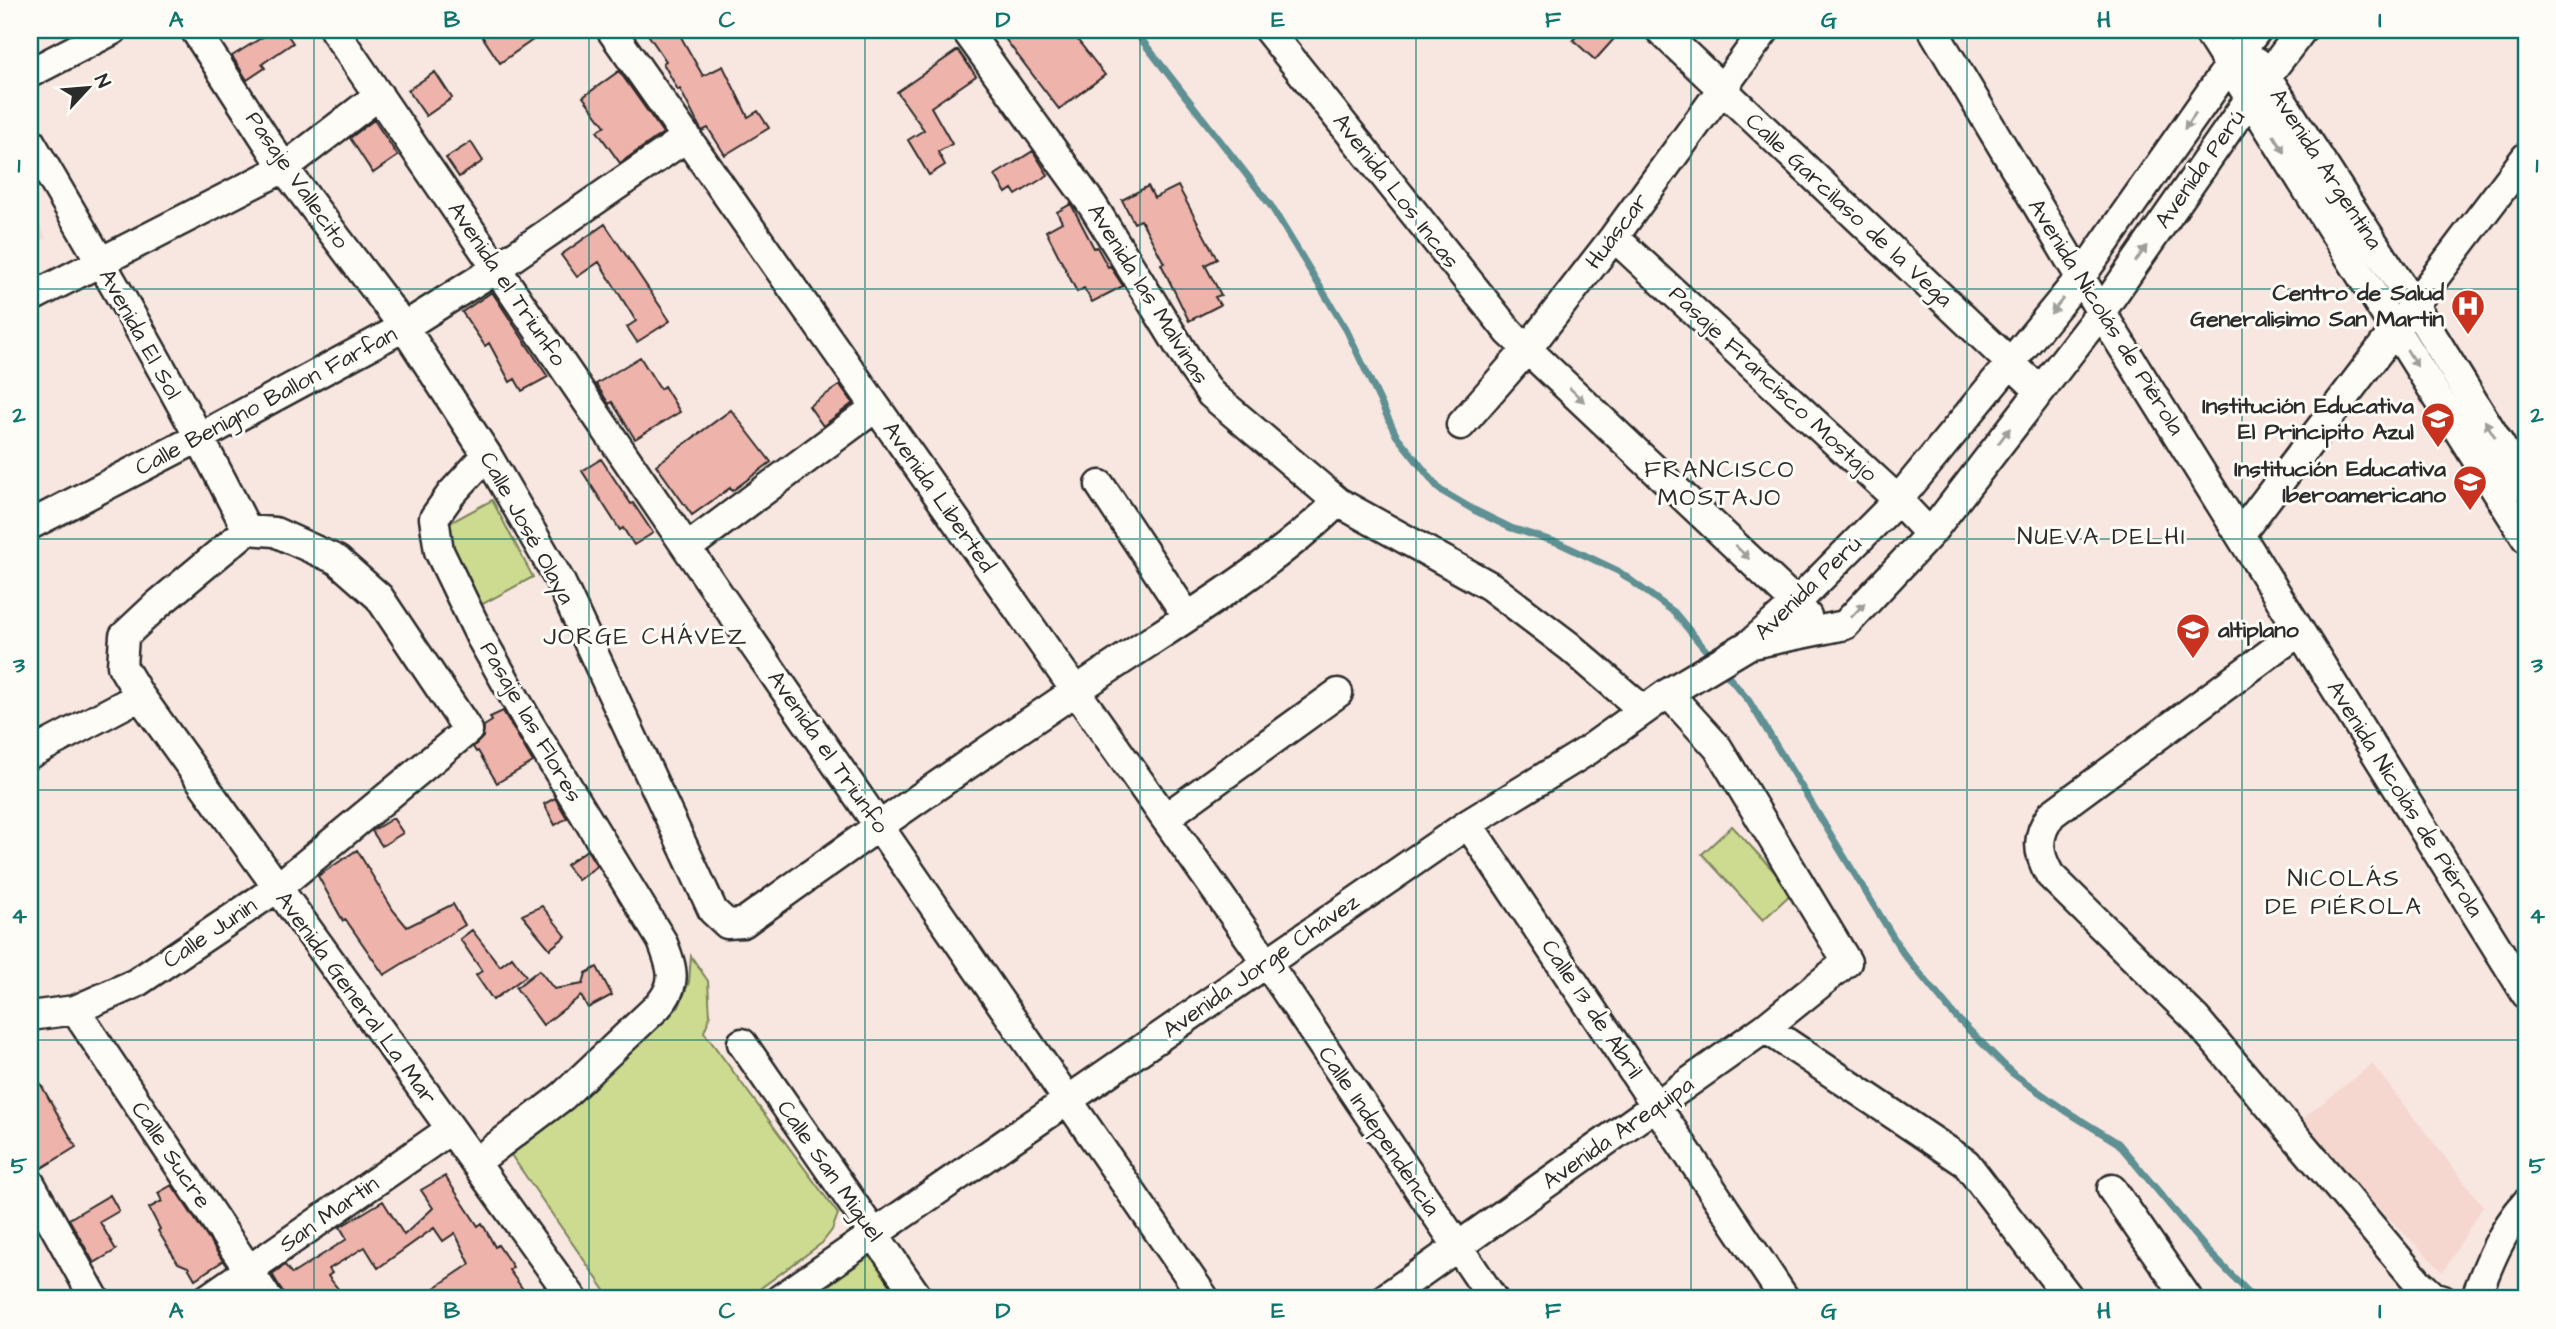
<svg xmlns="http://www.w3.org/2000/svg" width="2556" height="1329" viewBox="0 0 2556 1329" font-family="'Architects Daughter',sans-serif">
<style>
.built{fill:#f5d7d0}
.green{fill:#ccdb8f;stroke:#7c835d;stroke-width:2}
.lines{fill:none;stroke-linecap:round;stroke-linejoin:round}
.stream{stroke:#5f9093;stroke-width:7}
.building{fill:#eeb3aa;stroke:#2b2b2b;stroke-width:2}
.minor-casing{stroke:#2b2b2b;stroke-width:33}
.minor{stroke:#fdfcf7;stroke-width:28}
.oneway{fill:#9e9e9b}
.grid{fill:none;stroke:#0f766e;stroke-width:2;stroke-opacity:0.55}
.labels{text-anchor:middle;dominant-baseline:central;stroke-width:6;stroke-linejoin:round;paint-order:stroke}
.street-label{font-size:23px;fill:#2b2b2b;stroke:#fdfcf7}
.poi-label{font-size:23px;font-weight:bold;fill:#2b2b2b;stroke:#fdfcf7;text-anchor:end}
.neighbourhood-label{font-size:24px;letter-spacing:2px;fill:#2b2b2b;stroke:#fdfcf7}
.neatline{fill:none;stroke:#0f766e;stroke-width:2.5}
.grid-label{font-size:23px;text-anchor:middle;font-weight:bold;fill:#0f766e}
</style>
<rect width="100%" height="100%" fill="#f8e6e0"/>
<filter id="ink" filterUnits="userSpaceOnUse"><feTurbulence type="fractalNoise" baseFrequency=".0143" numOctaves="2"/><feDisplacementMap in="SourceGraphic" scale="14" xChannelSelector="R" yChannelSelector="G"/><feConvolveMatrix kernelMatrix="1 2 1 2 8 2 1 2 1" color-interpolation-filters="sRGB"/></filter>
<g filter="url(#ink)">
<path class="built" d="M30,207L46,238L30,246Z
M2372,1064L2483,1206L2443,1272L2295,1125Z"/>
<path class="green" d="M492,500L533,577L479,606L437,530Z
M1732,826L1793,892L1763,920L1702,854Z
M691,956L708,981L710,1016L704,1032L838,1214L832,1230L822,1243L746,1299H611L509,1152L511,1137L679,1007L689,982Z
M877,1251L910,1299H813L812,1297Z"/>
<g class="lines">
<path class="stream" d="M1134,30L1271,206L1347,331L1396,435L1440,490L1474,510L1511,528L1559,543L1618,571L1674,612L1713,659
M1721,668L1749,701L1903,953L1955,1016L2012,1073L2066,1111L2118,1143L2207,1250L2255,1299"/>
</g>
<path class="building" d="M274,30H284L293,43L262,64L265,68L247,80L232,56Z
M478,30H547L500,63Z
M645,30H677L703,76L723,66L748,117L758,111L769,128L725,155L708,128L702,131L699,126L680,89L678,90L663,63L666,61Z
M1019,30H1062L1067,37L1072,33L1105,75L1059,109L1006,40Z
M1582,30H1622L1595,60L1573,40Z
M958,50L976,76L931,107L952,144L938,152L945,165L929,175L908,140L924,130L897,92Z
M619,71L663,133L620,163L597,131L605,126L583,97Z
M435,72L452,98L426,116L408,90Z
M374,120L398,156L373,173L350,138Z
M471,142L483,161L459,177L446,158Z
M1033,151L1048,175L1016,195L1012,189L1006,193L995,175Z
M1148,186L1154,198L1178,186L1217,259L1205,265L1221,295L1215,297L1220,305L1189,321L1161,264L1164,263L1141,220L1134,223L1122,200Z
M1071,204L1094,248L1097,247L1108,267L1110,266L1123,286L1092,302L1084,288L1077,292L1046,231L1062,222L1057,212Z
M605,224L670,321L637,342L627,327L636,321L599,262L577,277L561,255Z
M492,292L548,377L522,391L515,379L510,382L489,343L485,346L462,312Z
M640,357L660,389L664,386L680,412L635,439L612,402L609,404L596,384Z
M840,385L853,403L823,426L809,406Z
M731,410L771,462L732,491L730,488L692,515L656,465Z
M601,459L631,504L633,503L653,533L634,545L623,528L620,530L582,471Z
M503,711L533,762L497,783L478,751L476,752L473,747L483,737L484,726L492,721L490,717Z
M555,798L567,818L555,825L544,804Z
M393,818L403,833L382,846L372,831Z
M357,850L393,910L407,927L453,904L465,925L384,975L346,920L343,921L318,876Z
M587,850L597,866L578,880L566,865Z
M542,906L566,936L550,949L522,915Z
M472,930L500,966L512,957L526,976L493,1000L476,975L482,971L460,939Z
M597,967L612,995L588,1008L581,996L543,1025L516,988L539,970L554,989L583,984L586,973Z
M30,1065L76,1147L40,1169L30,1152Z
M445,1176L478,1226L482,1223L495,1247L498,1245L513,1267L509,1270L530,1299H418L470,1264L455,1233L443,1241L434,1228L378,1268L365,1247L329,1269L332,1273L328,1276L346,1299H287L272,1274L285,1265L292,1274L347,1239L340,1227L383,1201L404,1235L433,1208L421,1190Z
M172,1185L223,1261L195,1279L188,1267L178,1263L158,1231L160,1229L149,1208L162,1201L158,1193Z
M110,1195L119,1211L100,1222L116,1250L94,1263L69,1219Z"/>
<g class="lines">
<g class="minor-casing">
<path id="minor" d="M195,30L284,168L404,327L487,455L560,581L713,911L727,924L743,923C858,840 974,759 1092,680C1176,623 1265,572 1338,502
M334,30L687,548L1205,1299
M611,30L1267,963L1493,1299
M966,30L1093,206L1192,367L1211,394L1338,502L1490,586L1569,646L1643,710
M1268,30L1509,332L1796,603L1807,616
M1660,30L2039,390
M1933,30L2101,312L2526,994
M2207,30L2526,538
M2257,62L2413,304L2526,487
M30,73L113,30
M30,141C105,269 181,397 247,530
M1614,237L1898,500L1930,534
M30,298L284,168L379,95
M1461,425L1528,348L1614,237L1765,30
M1100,485L1187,616
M30,525L198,438L404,327L497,268L687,137
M2241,533L2526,157
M687,548L876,407
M2300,631L2052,814C2036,835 2037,853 2050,875L2196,1019L2418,1282L2433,1296L2443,1299
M1752,644L1845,625L1930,534L2101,312L2250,98L2302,30
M30,754L140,696
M1165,818L1338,693
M1468,824L1785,1299
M75,1010L268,1299
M30,1016L75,1010L136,983L277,888L468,730L379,597L337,560L275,532L247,530L157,605L124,636L122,666L140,696L451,1129L573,1299
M1765,1028L1966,1163L2070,1299
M742,1043L919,1299
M476,1162L563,1096L658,1006C679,983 672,967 662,941L530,725L481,638L439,551L434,518L451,494L487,455
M30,1183L95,1299
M2112,1189L2188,1299
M207,1299L451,1129
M780,1299L1468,824L1587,751L1668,693L1750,644L1796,603L1898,500L2080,278L2229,66L2257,30
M1384,1299L1765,1028L1847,962L1718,748L1668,693
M2475,1299C2488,1265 2501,1231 2526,1203"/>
</g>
<use href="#minor" class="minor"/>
</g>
<defs><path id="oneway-solid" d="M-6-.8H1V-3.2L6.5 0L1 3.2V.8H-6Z" transform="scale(1.75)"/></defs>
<g class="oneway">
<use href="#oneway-solid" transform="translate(2190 121) rotate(125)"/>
<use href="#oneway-solid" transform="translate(2279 144) rotate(58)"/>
<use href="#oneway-solid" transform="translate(2141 254) rotate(-55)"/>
<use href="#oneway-solid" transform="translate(2057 306) rotate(129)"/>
<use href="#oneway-solid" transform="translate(2412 358) rotate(58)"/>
<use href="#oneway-solid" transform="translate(1577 395) rotate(44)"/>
<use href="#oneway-solid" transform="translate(2490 429) rotate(-122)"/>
<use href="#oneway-solid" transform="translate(2004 436) rotate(-53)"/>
<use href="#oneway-solid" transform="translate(1742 552) rotate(44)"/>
<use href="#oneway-solid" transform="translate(1858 610) rotate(-47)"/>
</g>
</g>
<path class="grid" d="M314,30V1299M589,30V1299M865,30V1299M1140,30V1299M1416,30V1299M1691,30V1299M1967,30V1299M2242,30V1299M30,289H2526M30,539H2526M30,790H2526M30,1040H2526"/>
<defs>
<g id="hospital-pin" transform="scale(1.75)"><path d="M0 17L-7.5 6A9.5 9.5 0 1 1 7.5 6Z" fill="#c8321e" stroke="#fdfcf7"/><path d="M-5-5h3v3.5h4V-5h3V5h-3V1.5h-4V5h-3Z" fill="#fff"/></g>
<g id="school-pin" transform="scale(1.75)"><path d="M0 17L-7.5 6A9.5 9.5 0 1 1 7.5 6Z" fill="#c8321e" stroke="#fdfcf7"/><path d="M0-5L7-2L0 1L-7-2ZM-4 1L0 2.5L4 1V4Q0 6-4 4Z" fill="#fff"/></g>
<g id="university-pin" transform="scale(1.75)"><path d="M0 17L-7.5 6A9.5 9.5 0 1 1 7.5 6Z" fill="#c8321e" stroke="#fdfcf7"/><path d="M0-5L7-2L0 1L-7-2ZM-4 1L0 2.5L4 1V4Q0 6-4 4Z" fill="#fff"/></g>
</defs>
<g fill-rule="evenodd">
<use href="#hospital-pin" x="2468" y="306"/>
<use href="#school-pin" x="2438" y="419"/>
<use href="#school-pin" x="2470" y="482"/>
<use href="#university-pin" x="2193" y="630"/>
</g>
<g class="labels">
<g class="street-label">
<text transform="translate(2200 169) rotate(-55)">Avenida Perú</text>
<text transform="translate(2326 169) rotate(57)">Avenida Argentina</text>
<text transform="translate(297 180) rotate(55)">Pasaje Vallecito</text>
<text transform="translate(1396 191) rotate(52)">Avenida Los Incas</text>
<text transform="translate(1849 210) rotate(43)">Calle Garcilaso de la Vega</text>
<text transform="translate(1617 231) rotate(-53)">Huáscar</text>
<text transform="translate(507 284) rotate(56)">Avenida el Triunfo</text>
<text transform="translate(1148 294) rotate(58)">Avenida las Malvinas</text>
<text transform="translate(2106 317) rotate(58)">Avenida Nicolás de Piérola</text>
<text transform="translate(140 334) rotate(61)">Avenida El Sol</text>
<text transform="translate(1773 384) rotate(43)">Pasaje Francisco Mostajo</text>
<text transform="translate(266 401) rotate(-28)">Calle Benigno Ballon Farfan</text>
<text transform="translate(939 497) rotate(55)">Avenida Liberted</text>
<text transform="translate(527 528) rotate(61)">Calle José Olaya</text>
<text transform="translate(1808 588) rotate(-44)">Avenida Perú</text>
<text transform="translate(531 722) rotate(60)">Pasaje las Flores</text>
<text transform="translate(828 752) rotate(55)">Avenida el Triunfo</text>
<text transform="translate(2405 799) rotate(58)">Avenida Nicolás de Piérola</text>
<text transform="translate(210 933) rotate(-34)">Calle Junin</text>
<text transform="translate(1261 966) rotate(-35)">Avenida Jorge Chávez</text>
<text transform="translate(356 998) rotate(54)">Avenida General La Mar</text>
<text transform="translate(1592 1009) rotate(56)">Calle 13 de Abril</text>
<text transform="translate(1379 1131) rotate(56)">Calle Independencia</text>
<text transform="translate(1618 1133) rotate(-35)">Avenida Arequipa</text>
<text transform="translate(171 1155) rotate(56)">Calle Sucre</text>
<text transform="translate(830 1171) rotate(55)">Calle San Miguel</text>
<text transform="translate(329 1214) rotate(-35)">San Martin</text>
</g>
<g class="poi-label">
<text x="2444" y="293">Centro de Salud<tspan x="2444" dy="26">Generalisimo San Martin</tspan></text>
<text x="2414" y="406">Institución Educativa<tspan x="2414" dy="26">El Principito Azul</tspan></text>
<text x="2446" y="469">Institución Educativa<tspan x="2446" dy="26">Iberoamericano</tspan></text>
<text x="2218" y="630" text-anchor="start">altiplano</text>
</g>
<g class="neighbourhood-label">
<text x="1720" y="470">FRANCISCO<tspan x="1720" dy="28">MOSTAJO</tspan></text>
<text x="2102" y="537">NUEVA DELHI</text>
<text x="646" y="637">JORGE CHÁVEZ</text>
<text x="2344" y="879">NICOLÁS<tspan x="2344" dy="28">DE PIÉROLA</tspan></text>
</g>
</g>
<rect width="2556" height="1329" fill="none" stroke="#fdfcf7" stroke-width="77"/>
<g transform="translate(88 88) rotate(64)" stroke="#fdfcf7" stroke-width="5" paint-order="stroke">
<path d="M0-5L12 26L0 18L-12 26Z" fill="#2b2b2b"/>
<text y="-10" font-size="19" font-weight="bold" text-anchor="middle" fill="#2b2b2b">N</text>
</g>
<rect x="38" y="38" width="2480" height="1252" class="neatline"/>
<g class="grid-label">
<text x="176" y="27">A</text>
<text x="452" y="27">B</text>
<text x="727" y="27">C</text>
<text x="1003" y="27">D</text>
<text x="1278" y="27">E</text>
<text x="1553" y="27">F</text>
<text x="1829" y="27">G</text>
<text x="2104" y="27">H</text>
<text x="2380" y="27">I</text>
<text x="19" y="172">1</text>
<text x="2537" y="172">1</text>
<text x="19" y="422">2</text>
<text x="2537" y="422">2</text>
<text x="19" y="672">3</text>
<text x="2537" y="672">3</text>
<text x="19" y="923">4</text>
<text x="2537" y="923">4</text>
<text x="19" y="1173">5</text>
<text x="2537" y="1173">5</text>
<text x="176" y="1318">A</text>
<text x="452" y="1318">B</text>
<text x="727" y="1318">C</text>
<text x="1003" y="1318">D</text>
<text x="1278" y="1318">E</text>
<text x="1553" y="1318">F</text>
<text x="1829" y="1318">G</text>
<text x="2104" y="1318">H</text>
<text x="2380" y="1318">I</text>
</g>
</svg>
